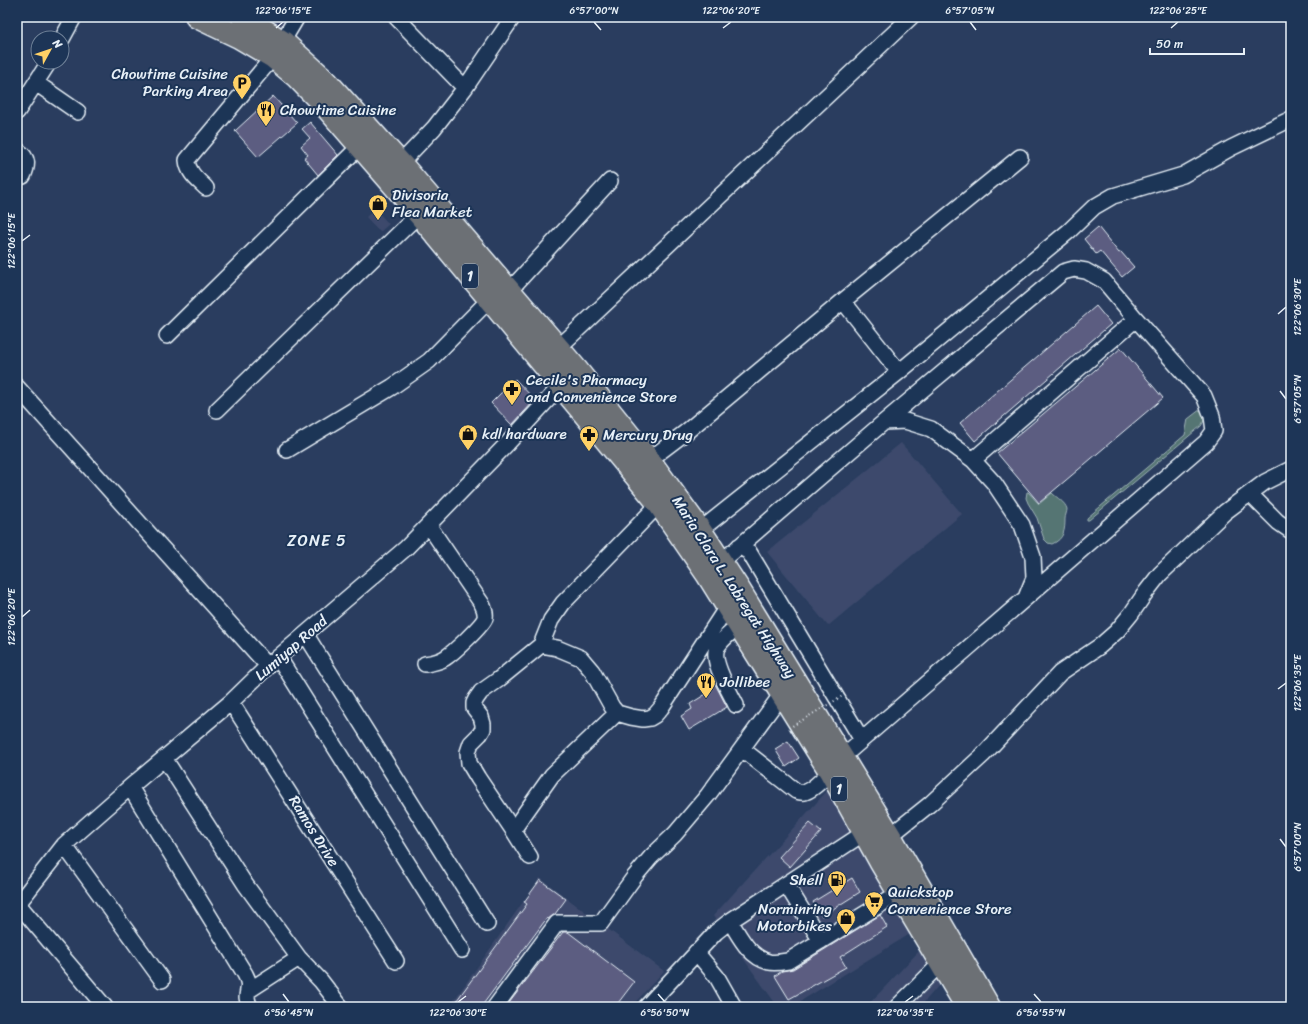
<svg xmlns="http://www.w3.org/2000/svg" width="1308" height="1024" viewBox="0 0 1308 1024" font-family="Sriracha,sans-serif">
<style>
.built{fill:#3c4a6c}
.green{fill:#557473;stroke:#9eb2b6}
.building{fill:#5c5d81;stroke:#e8f1f8}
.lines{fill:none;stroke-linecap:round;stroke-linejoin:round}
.minor-casing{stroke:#e8f1f8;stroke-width:18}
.highway-casing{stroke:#e8f1f8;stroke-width:25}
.minor{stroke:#1d3557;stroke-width:15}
.highway{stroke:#6c6f75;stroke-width:22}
.path-bridge{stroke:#e8f1f8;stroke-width:2;stroke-dasharray:1 3;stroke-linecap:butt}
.ticks{fill:none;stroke:#e8f1f8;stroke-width:1.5}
.labels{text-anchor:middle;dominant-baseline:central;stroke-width:4;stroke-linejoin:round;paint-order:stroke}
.shield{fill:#1d3557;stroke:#abb9c8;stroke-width:1}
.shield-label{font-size:14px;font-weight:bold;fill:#e8f1f8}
.poi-label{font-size:15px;fill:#e8f1f8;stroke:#1d3557;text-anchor:start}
.street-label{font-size:15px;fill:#e8f1f8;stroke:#1d3557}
.neighbourhood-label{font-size:16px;letter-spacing:1px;fill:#e8f1f8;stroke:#1d3557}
.neatline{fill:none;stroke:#e8f1f8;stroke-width:1.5}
.ticks-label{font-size:10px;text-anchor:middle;fill:#e8f1f8}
</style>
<rect width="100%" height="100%" fill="#2a3d5f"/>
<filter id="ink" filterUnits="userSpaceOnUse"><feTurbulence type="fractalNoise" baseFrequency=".025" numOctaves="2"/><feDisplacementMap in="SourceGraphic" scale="8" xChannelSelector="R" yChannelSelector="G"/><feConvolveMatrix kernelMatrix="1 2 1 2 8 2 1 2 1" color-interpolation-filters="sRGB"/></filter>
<g filter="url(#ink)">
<path class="built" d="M263,17H292L285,30Z
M375,209L389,224L380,232L366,217Z
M901,443L962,514L828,626L767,552Z
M827,791L910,934L791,1007H778L713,916Z
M540,878L664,971L631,1007L450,1006Z
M920,950L940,984L920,1007H866Z"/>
<path class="green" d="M1201,409C1205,415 1205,421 1201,426L1089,520H1087V518L1185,435L1188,419Z
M1027,492H1028L1039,504L1052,493C1057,498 1065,502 1067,509C1067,512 1065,516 1065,519C1065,530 1064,539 1052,544L1048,543L1044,539L1037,518L1028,503L1026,498Z"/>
<path class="building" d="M273,96L297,123L258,157L235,131Z
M310,122L338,155L318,175L304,158L308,155L301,146L310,138L302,129Z
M1098,227L1119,253L1121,252L1134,267L1122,277L1100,251L1096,254L1084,239Z
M1096,306L1111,324L975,441L960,423Z
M1121,348L1163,398L1039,503L997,453Z
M515,379L535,400L512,425L491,403Z
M714,682L727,707L689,730L681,716L692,709L690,704L706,694L703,689Z
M788,741L799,758L786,767L775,749Z
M810,823L821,832L790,867L779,857Z
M852,878L860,892L822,916L813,902Z
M540,880L566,899L555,914L548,919L547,918L481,1007H466L457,1000L527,904L524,902Z
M880,915L887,927L840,957L846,967L789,999L775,976L782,971L793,969Z
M563,932H568L634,982L615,1007H506Z"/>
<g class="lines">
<g class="minor-casing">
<path id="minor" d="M396,17L465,88
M62,39L74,17
M36,83L78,112
M17,112L49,62
M17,150C29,158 28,165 23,176
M395,169L434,128L465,88L513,17
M206,188C198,180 188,173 187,160L273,57L297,17
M509,291L610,181
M843,301L899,372
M167,336L360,146
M558,348L911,17
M17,387L268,666
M217,410L419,214
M884,422L905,421L931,429L973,460L994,483L1022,525L1033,557L1034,578L1027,595
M287,450L392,387L429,361L489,300
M649,460L686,432L843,301L1020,157
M973,460L1136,319
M1250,494L1278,522L1291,531
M693,536L899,372L1069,231L1094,207L1113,196L1183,175L1231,148L1291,119
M739,546L749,552L862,740
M714,568L884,422L1063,272L1074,269L1086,271L1104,281L1136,319L1204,396L1212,416L1214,431L1206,442L848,752C838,762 818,788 805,792C802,793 799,792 796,791L742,749
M306,635L487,924
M541,645L551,620L563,603L659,504
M279,658L462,950
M425,664C432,663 439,662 445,658C453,653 482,626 485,618C486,613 484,608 482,604L429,526
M231,702L396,961
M736,705C730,692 709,659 718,646C723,638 732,632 738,626
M164,758L245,884L299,958L321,981L341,1007
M130,787L245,974C254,990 242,992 250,1007
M513,830L552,775L617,713
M890,836L930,804L983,755L1060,673L1100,646L1117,631L1131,614L1146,592L1160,574L1225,512L1265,482L1291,469
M64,845L162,980
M530,857L513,830L478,778L469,763L468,752L471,743L480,734L483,729V724L481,717L474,708V703L476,699L481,692L498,680L541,645L557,648L581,658L592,671L612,707L617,713L631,717L643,719L650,718L655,715L661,708L727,607
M786,884L821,941
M18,904L105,1007
M17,905L64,845L130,787L231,702L268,666L406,548L507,444L567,379
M730,921C740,937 749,957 769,962C774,963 782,962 788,961L899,893
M696,952L717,977L734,1007
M248,991L299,958
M495,1007L557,923H601L635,876L651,857L675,834L708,795L781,695
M646,1007L716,932L730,921L864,833
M897,1007L941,963"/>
</g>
<g class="highway-casing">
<path id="highway" d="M197,17L239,37L273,57L297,77L327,108L419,214L659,504L707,574L830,771L880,861L967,1007
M243,17L283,42L327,82L401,164L576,369L649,460L700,530L738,588L890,836L989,1007"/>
</g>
<use href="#minor" class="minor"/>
<use href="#highway" class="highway"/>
<path class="path-bridge" d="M789,728L846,694"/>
</g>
</g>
<path class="ticks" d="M594,22L601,30M970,22L976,30M276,28L283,22M723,28L731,22M1171,28L1178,22M22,241L30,235M1278,314L1286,307M1280,391L1286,399M22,617L30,610M1278,689L1286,683M1280,839L1286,847M283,994L289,1002M658,994L665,1002M1034,994L1041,1002M458,1002L466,996M905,1002L913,996"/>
<defs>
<g id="parking-pin" transform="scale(1)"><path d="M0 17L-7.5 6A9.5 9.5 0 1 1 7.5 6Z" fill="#ffd166" stroke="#1d3557"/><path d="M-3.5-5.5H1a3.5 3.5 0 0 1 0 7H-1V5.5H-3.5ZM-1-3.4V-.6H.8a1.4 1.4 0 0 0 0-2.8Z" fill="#111"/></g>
<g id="restaurant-pin" transform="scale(1)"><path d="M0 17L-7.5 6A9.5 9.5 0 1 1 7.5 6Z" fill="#ffd166" stroke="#1d3557"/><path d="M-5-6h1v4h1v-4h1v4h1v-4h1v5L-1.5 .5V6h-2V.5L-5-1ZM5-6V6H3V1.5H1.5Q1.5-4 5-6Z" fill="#111"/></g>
<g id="shop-pin" transform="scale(1)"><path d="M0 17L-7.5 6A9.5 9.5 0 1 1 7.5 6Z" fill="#ffd166" stroke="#1d3557"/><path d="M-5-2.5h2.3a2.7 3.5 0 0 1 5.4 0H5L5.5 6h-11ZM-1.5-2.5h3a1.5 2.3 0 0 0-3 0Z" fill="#111"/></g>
<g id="pharmacy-pin" transform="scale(1)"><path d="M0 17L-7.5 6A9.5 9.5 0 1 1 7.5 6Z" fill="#ffd166" stroke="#1d3557"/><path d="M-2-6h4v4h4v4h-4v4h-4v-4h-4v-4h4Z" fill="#111"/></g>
<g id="fuel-pin" transform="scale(1)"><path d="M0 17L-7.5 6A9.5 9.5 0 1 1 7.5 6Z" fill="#ffd166" stroke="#1d3557"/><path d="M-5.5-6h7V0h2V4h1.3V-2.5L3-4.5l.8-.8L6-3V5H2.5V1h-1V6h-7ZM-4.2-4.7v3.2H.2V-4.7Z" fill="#111"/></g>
<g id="supermarket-pin" transform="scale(1)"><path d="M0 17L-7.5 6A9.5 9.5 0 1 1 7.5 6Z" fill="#ffd166" stroke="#1d3557"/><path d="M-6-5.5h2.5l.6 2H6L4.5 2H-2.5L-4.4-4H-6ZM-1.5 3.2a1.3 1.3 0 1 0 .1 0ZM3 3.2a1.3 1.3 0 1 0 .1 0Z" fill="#111"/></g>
</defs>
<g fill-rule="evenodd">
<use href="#parking-pin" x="242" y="83"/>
<use href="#restaurant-pin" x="266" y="110"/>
<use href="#shop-pin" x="378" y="204"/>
<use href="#pharmacy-pin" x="512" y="389"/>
<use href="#shop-pin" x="468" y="434"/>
<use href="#pharmacy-pin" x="589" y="435"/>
<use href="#restaurant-pin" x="706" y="682"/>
<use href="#fuel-pin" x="837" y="880"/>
<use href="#supermarket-pin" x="874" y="901"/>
<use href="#shop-pin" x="846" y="918"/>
</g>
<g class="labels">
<g class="shield">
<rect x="462" y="264" width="16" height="24" rx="3"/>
<rect x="831" y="777" width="16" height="24" rx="3"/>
</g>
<g class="shield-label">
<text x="470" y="276">1</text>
<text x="839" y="789">1</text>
</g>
<g class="poi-label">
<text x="228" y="74" text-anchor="end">Chowtime Cuisine<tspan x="228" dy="17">Parking Area</tspan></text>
<text x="280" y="110">Chowtime Cuisine</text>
<text x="392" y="195">Divisoria<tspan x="392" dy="17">Flea Market</tspan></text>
<text x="526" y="380">Cecile's Pharmacy<tspan x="526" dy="17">and Convenience Store</tspan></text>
<text x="482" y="434">kdl hardware</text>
<text x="603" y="435">Mercury Drug</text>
<text x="720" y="682">Jollibee</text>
<text x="823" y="880" text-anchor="end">Shell</text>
<text x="888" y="892">Quickstop<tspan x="888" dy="17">Convenience Store</tspan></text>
<text x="832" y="909" text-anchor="end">Norminring<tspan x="832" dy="17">Motorbikes</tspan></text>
</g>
<g class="street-label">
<text transform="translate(734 587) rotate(57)">Maria Clara L. Lobregat Highway</text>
<text transform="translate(291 648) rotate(-41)">Lumiyap Road</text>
<text transform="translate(314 831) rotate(58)">Ramos Drive</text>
</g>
<g class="neighbourhood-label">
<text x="317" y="540">ZONE 5</text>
</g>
</g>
<rect width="1308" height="1024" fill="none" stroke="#1d3557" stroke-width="44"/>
<g transform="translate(50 50) rotate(50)"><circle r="19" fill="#1d3557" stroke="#6e8097"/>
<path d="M0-3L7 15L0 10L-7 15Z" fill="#ffd166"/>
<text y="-6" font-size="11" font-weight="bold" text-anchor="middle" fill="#e8f1f8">N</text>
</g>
<path d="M1150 48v6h94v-6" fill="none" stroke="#e8f1f8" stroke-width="2"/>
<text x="1156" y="48" font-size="12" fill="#e8f1f8" stroke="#1d3557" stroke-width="3" paint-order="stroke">50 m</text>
<rect x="22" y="22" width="1264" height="980" class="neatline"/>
<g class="ticks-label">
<text x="283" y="14">122°06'15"E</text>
<text x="594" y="14">6°57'00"N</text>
<text x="731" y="14">122°06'20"E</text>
<text x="970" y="14">6°57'05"N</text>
<text x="1178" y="14">122°06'25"E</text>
<text transform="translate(11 241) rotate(-90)" y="4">122°06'15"E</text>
<text transform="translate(1297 307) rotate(-90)" y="4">122°06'30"E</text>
<text transform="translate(1297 399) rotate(-90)" y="4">6°57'05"N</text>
<text transform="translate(11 617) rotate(-90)" y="4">122°06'20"E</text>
<text transform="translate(1297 683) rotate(-90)" y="4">122°06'35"E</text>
<text transform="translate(1297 847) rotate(-90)" y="4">6°57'00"N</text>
<text x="289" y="1016">6°56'45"N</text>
<text x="458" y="1016">122°06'30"E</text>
<text x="665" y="1016">6°56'50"N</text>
<text x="905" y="1016">122°06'35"E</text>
<text x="1041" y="1016">6°56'55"N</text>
</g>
</svg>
